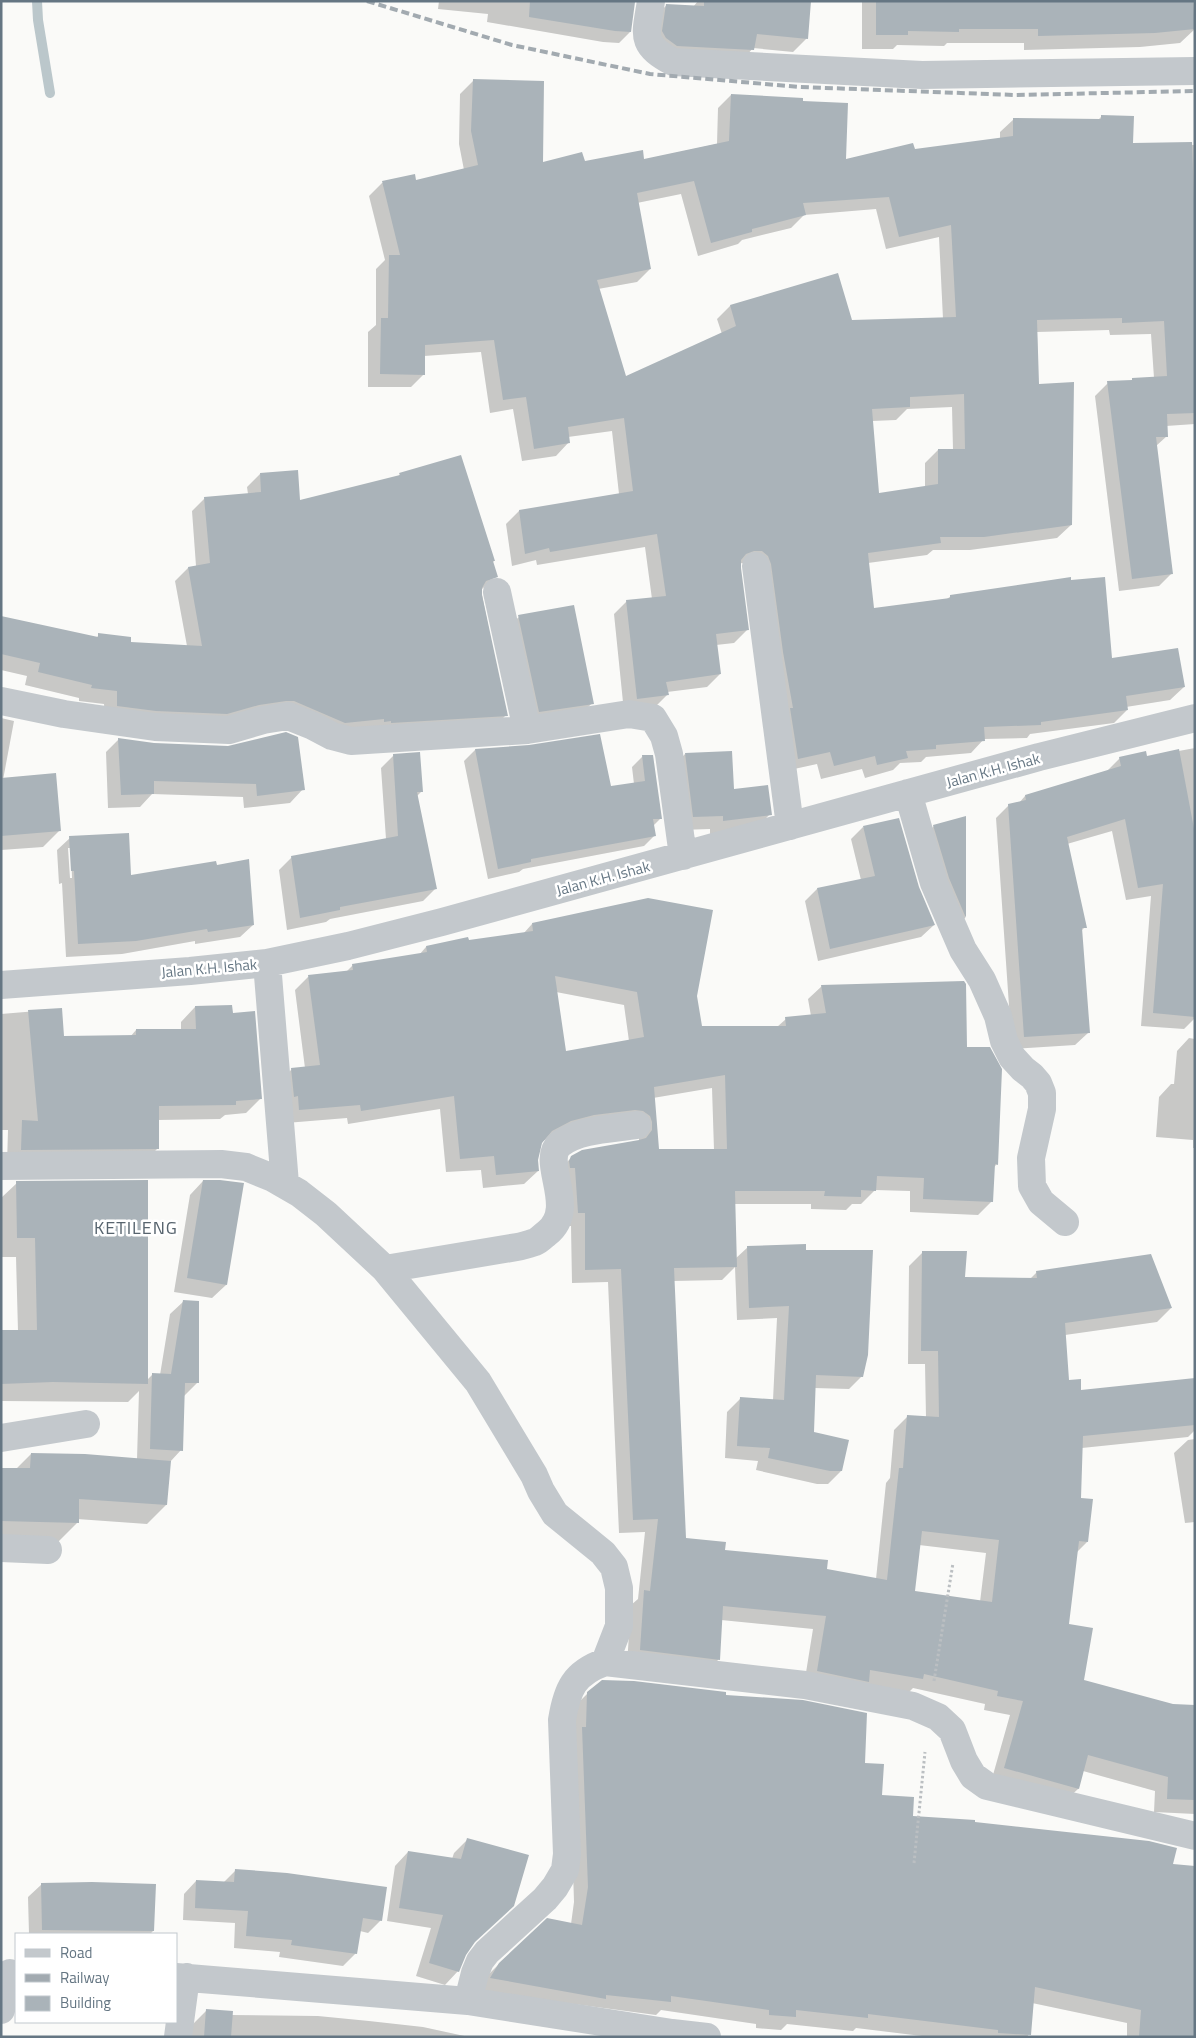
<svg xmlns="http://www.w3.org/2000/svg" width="1196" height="2038" viewBox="0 0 1196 2038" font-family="'Titillium Web',sans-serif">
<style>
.shadow{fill:#0003;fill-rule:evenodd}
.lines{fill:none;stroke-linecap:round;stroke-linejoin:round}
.stream{stroke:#bbc7cb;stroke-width:10}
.building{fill:#aab3b9;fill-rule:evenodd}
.path{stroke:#bbbfc2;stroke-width:3;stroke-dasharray:2.5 2.5;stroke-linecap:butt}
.minor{stroke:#c3c8cc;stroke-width:28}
.rail{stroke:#a2aab0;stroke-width:4;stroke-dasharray:8 4;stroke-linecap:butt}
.labels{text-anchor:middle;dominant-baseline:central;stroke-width:5;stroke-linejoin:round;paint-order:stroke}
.street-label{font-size:15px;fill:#657683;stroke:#fff}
.quarter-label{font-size:18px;letter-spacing:1px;fill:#57646e;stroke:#fff}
</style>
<rect width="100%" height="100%" fill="#fafaf8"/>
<path class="shadow" d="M439,1H634L630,32L619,43L603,42L487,22L488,14L438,9Z
M698,1H810L807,38L793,52L753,48L740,63L663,59L653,18L667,5L693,7Z
M862,1H1195V29L1180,43L1140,47L1024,50V43H947L944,46L897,45L893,49H862Z
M474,80L542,163L643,160L717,144L718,108L731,95L802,102L844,161L1000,139V132L1014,119L1098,120L1101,117L1132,144L1195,145V424L1166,426L1167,436L1156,446L1172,573L1159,586L1119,591L1095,396L1108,383L1130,382L1133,379L1154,378L1151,334L1110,335L1109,330L1037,332L1038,385L1071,525L1057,538L970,550H933L927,555L868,563L873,609L947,599L951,596L1111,660L1184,687L1170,700L1126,707L1127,710L1114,723L1030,734L1027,738L984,739L971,753L926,757L921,762L900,763L893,770L865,778L862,769L821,779L817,764L785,771L748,564L740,563L747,630L734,643L716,645L720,674L707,687L667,692V695L654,708L624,712L614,614L627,601L652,599L645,547L537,565L536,560L512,566L506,524L519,511L619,494L612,431L568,437L569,442L556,456L522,461L513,409L490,413L481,352L424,356V374L411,387H368V332L376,325V269L385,260L369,196L382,183L415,182L464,170L459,144L460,94ZM681,194L698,256L738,244L742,240L791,228L804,215L876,209L886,249L939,237L943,319L851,322L837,275L730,306L717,319L722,334L625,378L598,289L637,282L650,269L637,203ZM952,407L953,450H938L925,463V487L878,494L872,421L896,420L907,409Z
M260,474L299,501L398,477L400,474L494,561L492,563L496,576L481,590L506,715L493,728L371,732L245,718L105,719L104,704L79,701V698L25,685L27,676L1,670V617L96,638L99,635L129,643L187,646L175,581L188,568L196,566L192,511L205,498L248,494L247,487Z
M519,617L592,703L579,717L526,725L505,630Z
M1,718L14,721L3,780L60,830L43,847L1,850Z
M119,739L303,789L290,803L244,808L243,797L152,794L140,807L108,808L106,752Z
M529,747L610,787L634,784L632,767L643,756L661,818L653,826L655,835L644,846L523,869L519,872L488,879L464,761L475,750Z
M1195,748V1018L1184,1029L1141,1026L1151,896L1126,900L1112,831L1067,844L1085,927L1081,931L1088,1033L1075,1045L1012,1049L996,818L1009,805L1019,803L1025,796L1107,771L1120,758L1146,757Z
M685,754L733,791L770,814L757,828L710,834V829L680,830L672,768Z
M394,755L421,792L417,796L435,889L423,901L330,919L326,922L287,930L279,870L292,857L386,839L381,768Z
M965,818V918L953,930L921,839L934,826Z
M863,827L918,888L934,925L921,937L818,961L805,901L817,889L861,880L851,839Z
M70,838L130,876L253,925L240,937L195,944V941L122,954L66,957L62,883L59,884L57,850ZM68,848H71L72,878H70Z
M532,924L695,996L701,1028L777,1027L786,1019L811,1016L808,999L822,986L966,1048L997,1164L994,1167L992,1201L978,1215L910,1212V1191L875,1190L861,1204H852L846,1210L811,1209V1204H734L735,1259L748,1247L805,1251L862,1376L849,1389L814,1388L812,1433L841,1471L828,1484H817L756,1470L758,1461L725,1458L727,1412L740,1399L773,1400L777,1318L737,1320L735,1267L722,1280L673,1281L685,1539L724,1551L876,1579L886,1483L890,1478L894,1430L908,1416L926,1418L925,1364H908L909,1266L923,1252L963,1278L1030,1279L1037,1272L1171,1308L1157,1322L1065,1335L1067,1381L1080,1391L1195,1379V1430L1188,1437L1082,1448L1080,1499L1087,1542L1076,1553L1067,1625L1082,1681L1173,1706L1195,1707V1814L1154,1812L1155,1791L1083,1771L1078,1789L1064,1802L991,1782L1010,1715L984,1710L985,1704L913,1688L908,1693L804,1685L813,1629L721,1620L719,1659L705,1673L627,1664L631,1605L638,1599L645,1532L619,1533L608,1282L572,1283L571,1226H564L558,1171L572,1157L639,1142V1137L556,1134L541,1142L537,1160L538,1171L524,1184L483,1188L481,1170L446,1172L440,1109L348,1124L347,1118L286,1123L278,1083L292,1069L305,1068L295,990L308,977L346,972L353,965L419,955L426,947L523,934ZM556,992L624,1005L629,1041L565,1053ZM712,1088L714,1150H658L653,1098ZM919,1545L986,1553L980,1602L914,1592Z
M195,1007L231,1014L261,1098L246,1113L225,1115L220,1119L158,1120V1148L143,1163L7,1164L8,1130H1V1014L61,1009L63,1038L130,1037L136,1030H181V1022Z
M1189,1038L1195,1039V1148H1193V1140L1156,1137L1159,1097L1171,1084H1174L1177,1051Z
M203,1181L226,1285L212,1298L174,1292L190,1195Z
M17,1183L147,1380L153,1374L160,1375L170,1314L184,1301L198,1382L184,1396L181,1450L170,1462L166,1505L147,1524L77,1519V1523L58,1542L1,1541V1469H16L31,1454L137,1459L139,1391L128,1402L1,1401V1331H18L16,1257H1V1198Z
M1195,1439V1522L1185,1523L1174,1453L1188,1440Z
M588,1693L725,1696L863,1764L881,1796L912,1817L974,1823L1172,1865L1195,2037H1127V2023L1032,2003L1029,2034L1027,2037H930L856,2028L853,2031L787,2024L781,2030L756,2028V2024L661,2010L656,2015L477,1991L485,1978L499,1964L571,1924L574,1902L569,1742L574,1707Z
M467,1840L471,1945L465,1954L458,1971L445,1985L416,1976L431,1928L387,1921L395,1866L408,1852L452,1859L454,1853Z
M236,1870L381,1920L368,1933L360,1931L356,1953L343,1966L279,1957L280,1952L234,1948L235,1923L183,1920L184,1894L196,1881L224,1882Z
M42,1884L153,1931L150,1934H29L28,1897Z
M206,2011L231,2015L318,2016L369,2021L423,2027L469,2037H191L192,2025Z"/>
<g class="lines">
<path class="stream" d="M37,1L38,20L50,93"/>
</g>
<path class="building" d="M530,1L635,2L631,32L615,31L529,17Z
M704,1H811L808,39L757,34L754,50L677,46L666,38L662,31L666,4L704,6Z
M876,1H1193L1195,29L1155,33L1038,36V29H959V32L908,31V35H876Z
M473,79L544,81L543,162L582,152L585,161L643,150L644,159L729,141L731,94L803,98V101L848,103L846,159L913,143L915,149L1013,136V118L1101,119V115L1134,116L1133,143L1192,142L1195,230V413L1167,414L1168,437H1156L1173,574L1132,579L1107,381L1132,380V378L1167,376L1164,321L1122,323V318L1037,320L1039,384L1074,382L1072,525L984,537H940L941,543L868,553L874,608L950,598V595L1071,577V580L1105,577L1112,658L1178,648L1185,687L1126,696L1128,710L1041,722V725L984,727L985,741L936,745V749L906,751L908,758L877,765L875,756L834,766L830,752L798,759L790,708H793L783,652L771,564L768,556L762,551H754L746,554L741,560V568L749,630L716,634L721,674L666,682L669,695L637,699L626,600L666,596L657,534L550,552L549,548L525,554L519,510L633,491L624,418L568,427L570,443L534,449L526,397L503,400L494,340L425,345V375L380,374L381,318H388L389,255H400L382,181L415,174L416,180L478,165L471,131ZM694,181L711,243L752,232V229L806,215L803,203L889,197L899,237L951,225L956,317L852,320L838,273L730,305L736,326L626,376L597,280L651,269L637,193ZM964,394L965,449H938V484L879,493L872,409L910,407V397Z
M461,455L495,561H493L498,577L486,581L482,588V595L508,716L391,723V721L384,722V719L345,723L294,701H286L259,705L227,714L156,711L117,706V691L91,688L92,685L38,672L40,663L1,654V616L98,637V633L131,637V642L202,646L188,567L210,563L204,497L261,492L260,473L298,470L300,500L400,475L399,473Z
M574,605L594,704L539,712L518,615Z
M286,732L298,737L305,790L257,796L256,784L154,781V794L121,795L118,738L154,743L228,746Z
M600,734L611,786L645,781L642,755H653L662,819H653L656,836L531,859V862L498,869L475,749L529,745Z
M1179,749L1195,834V1017L1153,1013L1163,884L1138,888L1125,819L1067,837L1087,928H1082L1090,1033L1024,1037L1008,804L1026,800L1025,795L1121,766L1119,757L1146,751L1147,756Z
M732,751L734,789L768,785L772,815L723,821V816L693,817L685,753Z
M420,752L423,792H417L437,889L340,907V910L300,918L291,856L398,836L393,754Z
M56,773L61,831L1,836V778Z
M966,816V918L949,878L933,825Z
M899,818L919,887L935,925L830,949L817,888L875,876L863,826Z
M129,833L131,875L216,861L217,865L249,859L254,925L208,932L207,929L136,941L78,944L74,871H71L69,836Z
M648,898L713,910L697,996L702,1026H786L785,1017L826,1013L821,985L964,981L966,984L967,1047H990L1002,1069L998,1165L995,1164L993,1202L923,1199L924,1178L877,1176L876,1191L861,1190V1197L824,1196L825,1191H735L737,1267L674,1268L686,1538L726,1542L725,1550L828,1560L827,1569L887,1580L899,1468H903L907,1415L939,1417L938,1351H921L922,1251H967L965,1277L1037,1278L1036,1271L1151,1254L1172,1308L1065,1323L1069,1380L1081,1379V1390L1195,1378V1425L1083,1436L1081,1498L1093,1499L1088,1542L1079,1541L1069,1624L1093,1628L1084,1680L1173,1704L1195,1705V1800L1167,1799L1168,1777L1088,1755L1079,1789L1004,1768L1023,1701L997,1696L998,1691L924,1674L923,1679L870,1670L869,1682L817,1671L826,1616L723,1606L720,1660L640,1650L644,1590L650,1591L658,1519L633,1520L621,1269L585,1270V1213H578L575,1168H570L569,1161L571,1156L582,1150L639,1140L646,1138L652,1130V1122L650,1116L643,1111L635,1110L594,1115L571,1121L552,1131L542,1143L538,1160L539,1171L496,1175L494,1156L460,1159L454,1096L361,1111L360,1105L299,1110L298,1096L294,1097L291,1068L320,1065L308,975L353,970L352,964L427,952L426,946L468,937L469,940L533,931L532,923ZM555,976L637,992L644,1037L566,1051ZM725,1075L727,1149H659L654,1087ZM922,1531L999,1540L992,1602L915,1591Z
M232,1005L233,1013L255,1011L262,1099L236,1101V1105L159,1106V1149L21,1150L22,1120L38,1121L28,1010L62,1008L64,1036L136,1035V1029H196L195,1006Z
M148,1180V1384L53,1382L1,1384V1330H37L35,1238H17L16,1181Z
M203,1180H220L244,1183L227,1285L187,1278Z
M806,1244V1250H873L868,1355L863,1377L816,1375L814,1432L849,1440L842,1471H830L768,1458L770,1448L737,1446L740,1397L784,1400L789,1306L749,1308L747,1246Z
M183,1300L199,1301V1383H185L183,1451L150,1449L152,1373L171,1374Z
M31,1453L85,1454L171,1461L167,1505L79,1499V1523L1,1521V1468H30Z
M602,1680L634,1681L726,1692V1695L803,1700L867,1713L865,1763L884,1764L882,1795L914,1797L913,1816L975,1820V1822L1149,1841L1177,1848L1173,1864L1195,1866V2037H1139L1141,2010L1035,1987L1031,2035L998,2033V2030L868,2014V2018L796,2010V2017L769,2015V2010L671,1996V2002L606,1995V1999L490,1978L499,1963L547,1918L582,1925L588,1887L582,1727H586L587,1692Z
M467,1838L529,1855L514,1906L475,1942L466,1955L459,1972L429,1963L443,1915L399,1908L408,1851L461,1859Z
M235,1869L287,1873L387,1887L382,1921L363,1918L357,1954L291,1945L292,1940L246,1936L248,1911L195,1908L196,1880L234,1882Z
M92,1882L156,1884L154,1931L42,1930L41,1883Z
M206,2009L233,2011L231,2037H204Z"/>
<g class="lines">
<path class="path" d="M934,1681L953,1563
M914,1863L925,1752"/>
<path class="minor" d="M651,1C646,35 639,44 673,62L922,75L1195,71
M756,566L790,826
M497,592L527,730
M1,701L64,714L155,727L229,730L263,720L288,716L313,726L332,736L351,741L527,730L629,714L653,718L664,736L669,754L683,856
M908,793L934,883L963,950L982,980L998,1016L1004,1041L1012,1057L1023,1069L1032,1076L1038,1083L1042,1093V1109L1031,1158L1032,1186L1041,1202L1065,1222
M267,963L285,1184
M1,985L190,971L267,963L348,946L442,922L1039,757L1195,718
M1,1166L221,1164L246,1167L273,1178L299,1193L326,1214L385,1269L478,1382L534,1475L541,1491L555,1514L603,1553L614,1567L619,1588V1626L605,1662
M385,1269L517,1247C523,1246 529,1244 535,1242C540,1240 543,1236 547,1233C579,1208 539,1161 560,1144C580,1129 612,1129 637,1125
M1,1438L86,1424
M1,1548L48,1550
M176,1977L468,2001L672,2033L707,2037
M468,2001L475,1973L480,1961L487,1952L545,1899L555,1887L565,1870L567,1854L562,1720C567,1689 574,1673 605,1662L805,1685L913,1706L938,1717L952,1730L964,1761L973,1776L987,1786L1195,1836
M1,2010L10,1973
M178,2037L186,1977"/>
<path class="rail" d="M367,1L512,45L650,74L800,87L1015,95L1195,91"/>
</g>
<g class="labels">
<g class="street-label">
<text transform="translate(993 770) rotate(-15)">Jalan K.H. Ishak</text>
<text transform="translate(603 878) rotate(-15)">Jalan K.H. Ishak</text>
<text transform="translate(209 968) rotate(-5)">Jalan K.H. Ishak</text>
</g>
<g class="quarter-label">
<text x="136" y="1227">KETILENG</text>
</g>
</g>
<rect width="1196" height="2038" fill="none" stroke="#657683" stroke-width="5"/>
<rect x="15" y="1933" width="162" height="90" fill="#ffffff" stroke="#c1c8cd"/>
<rect x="25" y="1949" width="25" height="8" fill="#c3c8cc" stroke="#c1c8cd"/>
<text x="60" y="1958" font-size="15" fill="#657683">Road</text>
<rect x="25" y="1974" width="25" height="8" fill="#a2aab0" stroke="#c1c8cd"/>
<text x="60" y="1983" font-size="15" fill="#657683">Railway</text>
<rect x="25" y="1996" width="25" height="15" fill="#aab3b9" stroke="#c1c8cd"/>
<text x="60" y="2008" font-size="15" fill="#657683">Building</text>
</svg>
